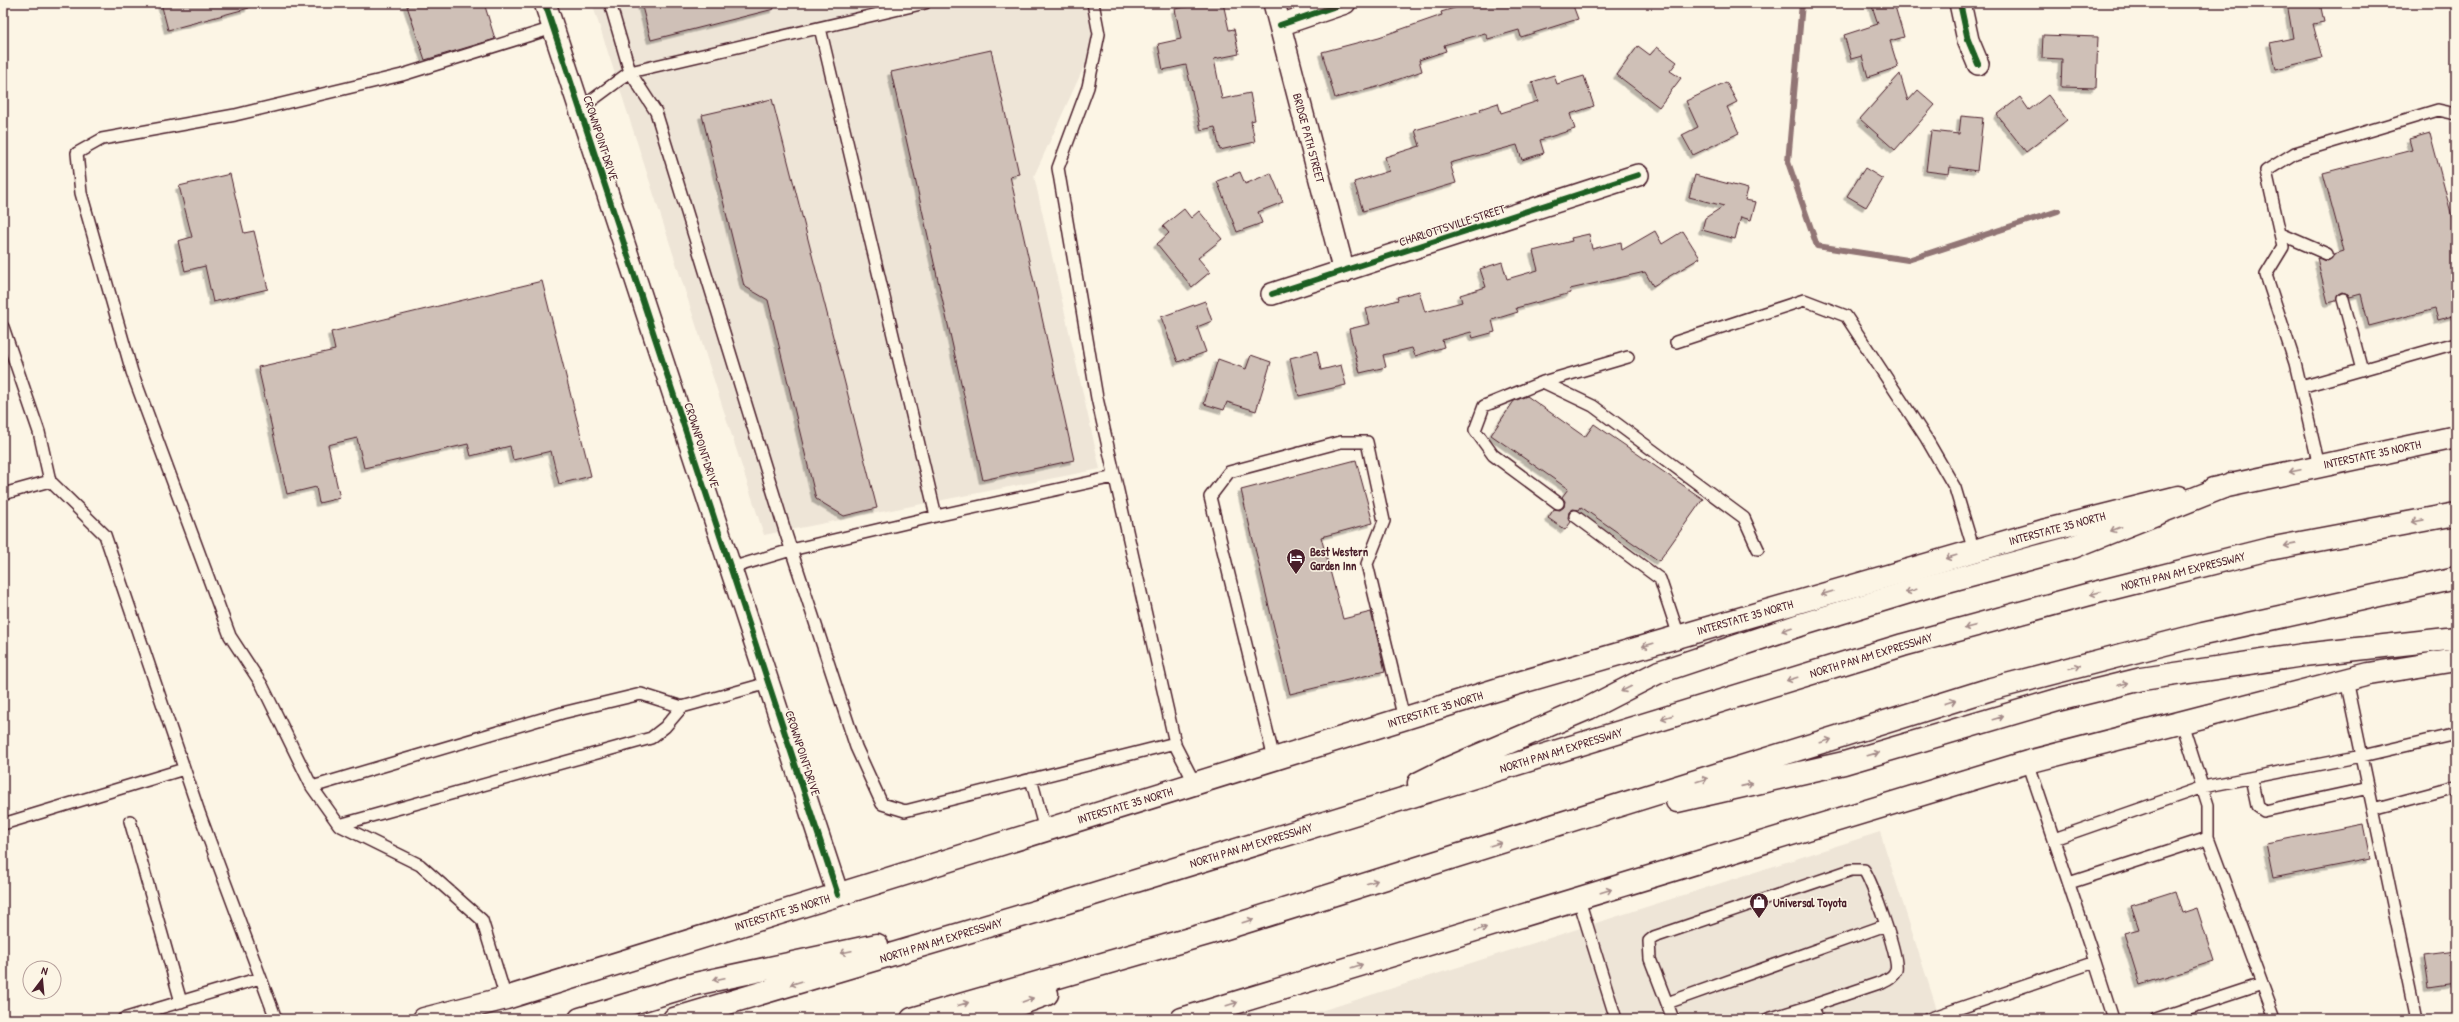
<svg xmlns="http://www.w3.org/2000/svg" width="2459" height="1022" viewBox="0 0 2459 1022" font-family="'Patrick Hand',sans-serif">
<style>
.built{fill:#eee5d7}
.lines{fill:none;stroke-linecap:round;stroke-linejoin:round}
.stream{stroke:#917474;stroke-width:6}
.building{fill:#cfc0b7;stroke:#4a1f2b;filter:url(#shadow)}
.lane-casing{stroke:#4a1f2b;stroke-width:14}
.street-casing{stroke:#4a1f2b;stroke-width:24}
.secondary-casing{stroke:#4a1f2b;stroke-width:25}
.highway-casing{stroke:#4a1f2b;stroke-width:25}
.lane{stroke:#fcf5e5;stroke-width:11}
.street{stroke:#fcf5e5;stroke-width:21}
.secondary{stroke:#fcf5e5;stroke-width:22}
.highway{stroke:#fcf5e5;stroke-width:22}
.cycleway-casing{stroke:#fcf5e5;stroke-width:8}
.cycleway{stroke:#1b5e20;stroke-width:6}
.oneway{stroke:#a38a88}
.labels{text-anchor:middle;dominant-baseline:central;stroke-width:3;stroke-linejoin:round;paint-order:stroke}
.street-label{font-size:12px;fill:#4a1f2b;stroke:#fcf5e5}
.poi-label{font-size:12px;font-weight:bold;fill:#4a1f2b;stroke:#fcf5e5;text-anchor:start}
</style>
<defs>
<filter id="shadow"><feDropShadow dx="-3.5" dy="3.5" stdDeviation="0" flood-color="#0004"/></filter>
</defs>
<rect width="100%" height="100%" fill="#fcf5e5"/>
<filter id="ink" filterUnits="userSpaceOnUse"><feTurbulence type="fractalNoise" baseFrequency=".025" numOctaves="2"/><feDisplacementMap in="SourceGraphic" scale="8" xChannelSelector="R" yChannelSelector="G"/><feConvolveMatrix kernelMatrix="1 2 1 2 8 2 1 2 1" color-interpolation-filters="sRGB"/></filter>
<g filter="url(#ink)">
<path class="built" d="M592,3H1090L1099,34L1034,176L1100,469L764,535Z
M1880,832L1940,1019H1294L1340,1005Z"/>
<g class="lines">
<path class="stream" d="M1802,3L1788,162L1817,246L1908,260L2058,211"/>
</g>
<path class="building" d="M161,3H249V8L168,30Z
M406,3H484L495,39L425,60Z
M641,3H773L774,9L651,40Z
M1191,3H1223L1229,30L1234,29L1239,54L1214,59L1222,99L1250,93L1255,120L1251,121L1255,142L1220,150L1215,127L1201,130L1186,65L1163,70L1158,44L1181,39L1175,9L1191,6Z
M1471,3H1572L1578,19L1521,37L1519,30L1488,39L1485,33L1444,45L1446,51L1419,60L1422,71L1377,87L1335,98L1322,52L1379,37L1442,15L1441,12Z
M1871,3H1894L1904,37L1890,41L1898,67L1868,77L1862,56L1851,59L1844,35L1878,24Z
M2287,3H2320L2324,22L2313,24L2322,58L2276,69L2270,43L2293,38Z
M2043,35L2098,37L2096,88L2061,87L2062,59L2042,58Z
M1638,46L1650,55L1657,47L1677,62L1670,71L1681,78L1659,107L1617,75Z
M991,50L1019,174L1010,176L1074,460L983,480L891,72Z
M1900,74L1908,101L1918,90L1935,105L1895,150L1860,119Z
M1554,75L1557,84L1584,76L1594,106L1570,114L1575,129L1540,140L1544,153L1522,160L1517,145L1450,163L1456,183L1363,211L1354,182L1389,171L1385,157L1420,146L1415,130L1481,111L1480,109L1498,103L1501,113L1538,101L1532,82Z
M1726,82L1737,102L1727,107L1739,133L1693,155L1682,135L1698,127L1686,101Z
M2048,95L2067,120L2026,152L1997,115L2020,97L2029,110Z
M772,99L877,508L844,516L816,499L768,300L744,286L702,115Z
M1961,116L1983,118L1977,171L1950,167L1949,174L1926,171L1931,131L1959,134Z
M2430,133L2456,232V315L2438,320L2435,309L2369,326L2361,294L2350,297L2348,294L2342,292L2338,294L2336,301L2328,303L2317,258L2328,261L2334,254L2344,251L2323,173L2412,150L2409,139Z
M1865,168L1883,179L1866,207L1847,196Z
M1240,172L1245,184L1271,173L1283,202L1258,212L1262,223L1237,232L1217,181Z
M230,174L244,233L254,231L268,289L213,302L205,266L185,271L178,241L192,237L179,186Z
M1695,175L1748,189L1745,200L1756,202L1751,220L1741,217L1735,239L1702,230L1705,218L1724,206L1689,197Z
M1184,209L1191,218L1199,211L1222,239L1198,258L1210,272L1192,287L1157,244L1169,233L1163,226Z
M1655,231L1662,244L1683,231L1700,258L1653,286L1645,272L1570,289L1571,293L1516,308L1518,312L1492,320L1495,332L1473,338L1471,332L1442,340L1444,347L1415,356L1412,348L1383,355L1386,367L1360,373L1349,329L1370,324L1366,309L1398,300L1397,297L1419,291L1425,312L1462,302L1460,295L1486,287L1480,269L1502,262L1507,279L1538,270L1533,251L1572,241L1571,238L1589,234L1592,249L1621,242L1622,250Z
M542,281L591,476L559,484L551,451L513,460L510,446L471,456L468,444L364,468L357,438L328,445L340,498L319,503L316,487L287,494L258,367L335,350L331,332Z
M1205,301L1212,321L1197,327L1206,352L1178,362L1161,317Z
M1317,351L1321,370L1341,365L1346,385L1299,396L1290,358Z
M1251,355L1271,362L1256,411L1227,402L1224,410L1204,404L1218,359L1246,369Z
M1527,396L1585,437L1594,424L1703,499L1659,561L1581,507L1579,510L1573,509L1569,512L1568,518L1571,522L1565,530L1548,518L1554,509L1560,510L1564,507L1565,501L1562,497L1568,489L1491,435L1514,401Z
M1356,460L1373,523L1321,537L1343,619L1371,612L1385,671L1290,694L1241,490Z
M2363,824L2370,859L2273,878L2266,843Z
M2175,891L2182,913L2197,908L2214,961L2140,985L2124,933L2139,929L2131,905Z
M2456,951V984L2429,988L2424,955Z"/>
<g class="lines">
<g class="lane-casing">
<path id="lane" d="M925,3L630,72L656,112L786,534L856,747L882,804L905,811L1175,743L1097,398L1058,168L1088,87L1099,34L1093,3
M580,109L630,72L610,3
M2281,234L2327,254
M2343,299L2362,370
M3,327L39,432L50,481L105,535L200,815L276,1019
M1676,342L1804,300L1846,316L1926,438L1955,488L1974,551
M1543,382L1593,406L1744,518L1758,549
M2301,387L2456,343
M2319,466L2295,363L2266,275L2283,247L2266,171L2295,153L2438,110L2456,114
M3,494L50,481
M1558,503L1493,455L1475,430L1484,406L1543,382L1628,357
M936,516L1114,477
M1575,516L1660,579L1679,636
M731,568L791,550L936,516L820,28
M2346,680L2417,1019
M2182,723L2208,805V838L2275,1019
M1174,743L1195,784
M1274,759L1210,497L1229,472L1341,442H1367L1384,521L1367,564L1404,719
M2251,778L2257,806L2264,811L2369,788
M1031,779L1045,830
M312,787L562,713L641,694L682,707
M2373,809L2456,787
M130,821L181,1002
M3,824L184,769
M339,825L651,738L665,727L682,707L768,683
M2054,839L2203,787L2362,756L2456,734
M2069,883L2208,838
M1579,900L1616,1019
M2095,962L2113,1019
M506,998L482,920L420,865L339,825L312,787L262,685L230,636L132,372L81,193L77,153L102,139L235,115L402,75L553,28
M1667,1003L1886,925
M123,1019L260,978
M1673,1019L1650,959L1649,941L1654,937L1851,870H1864C1872,882 1900,959 1896,970C1893,977 1888,979 1882,982L1811,1006
M1768,1019L1811,1006L1817,1019
M1928,1019L2095,962L2028,762
M2156,1019L2262,984"/>
</g>
<g class="street-casing">
<path id="street" d="M545,3L838,895
M1274,3L1344,272
M1960,3L1968,40L1978,64
M1280,25L1345,3
M1272,294L1638,175"/>
</g>
<g class="secondary-casing">
<path id="secondary" d="M2213,489L2456,437
M424,1019L506,998L1515,684L2043,531L2179,497
M1182,1019L2028,762L2369,674L2456,660"/>
</g>
<g class="highway-casing">
<path id="highway" d="M1419,783L1449,768L1589,708L1659,672L1800,625L1922,588L2073,547L2231,484
M1677,801L1844,763L2061,699L2142,679L2303,655L2456,638
M580,1019L695,984L877,945
M674,1019L1048,908L1903,645L2090,594L2269,549L2456,514
M912,1019L1210,933L1991,689L2203,634L2456,578
M979,1019L1047,994"/>
</g>
<use href="#lane" class="lane"/>
<use href="#street" class="street"/>
<use href="#secondary" class="secondary"/>
<use href="#highway" class="highway"/>
<g class="cycleway-casing">
<path id="cycleway" d="M545,3L838,895
M1960,3L1968,40L1978,64
M1280,25L1345,3
M1272,294L1638,175"/>
</g>
<use href="#cycleway" class="cycleway"/>
</g>
<defs><path id="oneway-shaft" d="M-6 0H5M1.5-3L5.5 0L1.5 3" fill="none" stroke-width="1.6" stroke-linecap="round" stroke-linejoin="round"/></defs>
<g class="oneway">
<use href="#oneway-shaft" transform="translate(2295 471) rotate(168)"/>
<use href="#oneway-shaft" transform="translate(2418 521) rotate(169)"/>
<use href="#oneway-shaft" transform="translate(2116 529) rotate(159)"/>
<use href="#oneway-shaft" transform="translate(2290 545) rotate(169)"/>
<use href="#oneway-shaft" transform="translate(1951 557) rotate(164)"/>
<use href="#oneway-shaft" transform="translate(1911 591) rotate(163)"/>
<use href="#oneway-shaft" transform="translate(1827 593) rotate(164)"/>
<use href="#oneway-shaft" transform="translate(2096 593) rotate(166)"/>
<use href="#oneway-shaft" transform="translate(1970 627) rotate(165)"/>
<use href="#oneway-shaft" transform="translate(1787 629) rotate(161)"/>
<use href="#oneway-shaft" transform="translate(1648 645) rotate(164)"/>
<use href="#oneway-shaft" transform="translate(2075 667) rotate(-15)"/>
<use href="#oneway-shaft" transform="translate(1792 679) rotate(163)"/>
<use href="#oneway-shaft" transform="translate(2123 684) rotate(-14)"/>
<use href="#oneway-shaft" transform="translate(1626 689) rotate(153)"/>
<use href="#oneway-shaft" transform="translate(1950 702) rotate(-17)"/>
<use href="#oneway-shaft" transform="translate(1667 717) rotate(163)"/>
<use href="#oneway-shaft" transform="translate(1998 718) rotate(-16)"/>
<use href="#oneway-shaft" transform="translate(1826 741) rotate(-17)"/>
<use href="#oneway-shaft" transform="translate(1873 754) rotate(-16)"/>
<use href="#oneway-shaft" transform="translate(1702 780) rotate(-17)"/>
<use href="#oneway-shaft" transform="translate(1747 785) rotate(-13)"/>
<use href="#oneway-shaft" transform="translate(1496 844) rotate(-17)"/>
<use href="#oneway-shaft" transform="translate(1372 882) rotate(-17)"/>
<use href="#oneway-shaft" transform="translate(1606 891) rotate(-17)"/>
<use href="#oneway-shaft" transform="translate(1248 921) rotate(-17)"/>
<use href="#oneway-shaft" transform="translate(1481 929) rotate(-17)"/>
<use href="#oneway-shaft" transform="translate(846 952) rotate(168)"/>
<use href="#oneway-shaft" transform="translate(1357 966) rotate(-17)"/>
<use href="#oneway-shaft" transform="translate(719 979) rotate(168)"/>
<use href="#oneway-shaft" transform="translate(796 983) rotate(163)"/>
<use href="#oneway-shaft" transform="translate(1028 1000) rotate(-20)"/>
<use href="#oneway-shaft" transform="translate(963 1004) rotate(-16)"/>
<use href="#oneway-shaft" transform="translate(1232 1004) rotate(-17)"/>
</g>
</g>
<defs>
<g id="hotel-pin" transform="scale(1)"><path d="M0 17L-7.5 6A9.5 9.5 0 1 1 7.5 6Z" fill="#4a1f2b" stroke="#fcf5e5"/><path d="M-6-4.5h1.5V1H6V5H4.5V3h-9V5H-6ZM-4 0a1.8 1.8 0 1 1 3.6 0ZM.5 0V-2.5h3Q6-2.5 6 0Z" fill="#fff"/></g>
<g id="shop-pin" transform="scale(1)"><path d="M0 17L-7.5 6A9.5 9.5 0 1 1 7.5 6Z" fill="#4a1f2b" stroke="#fcf5e5"/><path d="M-5-2.5h2.3a2.7 3.5 0 0 1 5.4 0H5L5.5 6h-11ZM-1.5-2.5h3a1.5 2.3 0 0 0-3 0Z" fill="#fff"/></g>
</defs>
<g fill-rule="evenodd">
<use href="#hotel-pin" x="1296" y="558"/>
<use href="#shop-pin" x="1759" y="902"/>
</g>
<g class="labels">
<g class="street-label">
<text transform="translate(601 138) rotate(72)">CROWNPOINT DRIVE</text>
<text transform="translate(1309 138) rotate(75)">BRIDGE PATH STREET</text>
<text transform="translate(1452 225) rotate(-18)">CHARLOTTSVILLE STREET</text>
<text transform="translate(702 445) rotate(72)">CROWNPOINT DRIVE</text>
<text transform="translate(2372 454) rotate(-12)">INTERSTATE 35 NORTH</text>
<text transform="translate(2057 528) rotate(-15)">INTERSTATE 35 NORTH</text>
<text transform="translate(2183 571) rotate(-14)">NORTH PAN AM EXPRESSWAY</text>
<text transform="translate(1745 617) rotate(-16)">INTERSTATE 35 NORTH</text>
<text transform="translate(1871 655) rotate(-17)">NORTH PAN AM EXPRESSWAY</text>
<text transform="translate(1435 709) rotate(-17)">INTERSTATE 35 NORTH</text>
<text transform="translate(1561 750) rotate(-17)">NORTH PAN AM EXPRESSWAY</text>
<text transform="translate(803 753) rotate(72)">CROWNPOINT DRIVE</text>
<text transform="translate(1125 805) rotate(-17)">INTERSTATE 35 NORTH</text>
<text transform="translate(1251 845) rotate(-17)">NORTH PAN AM EXPRESSWAY</text>
<text transform="translate(782 912) rotate(-17)">INTERSTATE 35 NORTH</text>
<text transform="translate(941 940) rotate(-17)">NORTH PAN AM EXPRESSWAY</text>
</g>
<g class="poi-label">
<text x="1310" y="551">Best Western<tspan x="1310" dy="14">Garden Inn</tspan></text>
<text x="1773" y="902">Universal Toyota</text>
</g>
</g>
<rect width="2459" height="1022" fill="none" stroke="#fcf5e5" stroke-width="16"/>
<rect x="8" y="8" width="2443" height="1006" fill="none" stroke="#4a1f2b" stroke-width="1.5" filter="url(#ink)"/>
<g transform="translate(42 980) rotate(16)"><circle r="19" fill="#fcf5e5" stroke="#b59f9b"/>
<path d="M0-3L7 15L0 10L-7 15Z" fill="#4a1f2b"/>
<text y="-6" font-size="11" font-weight="bold" text-anchor="middle" fill="#4a1f2b">N</text>
</g>
</svg>
